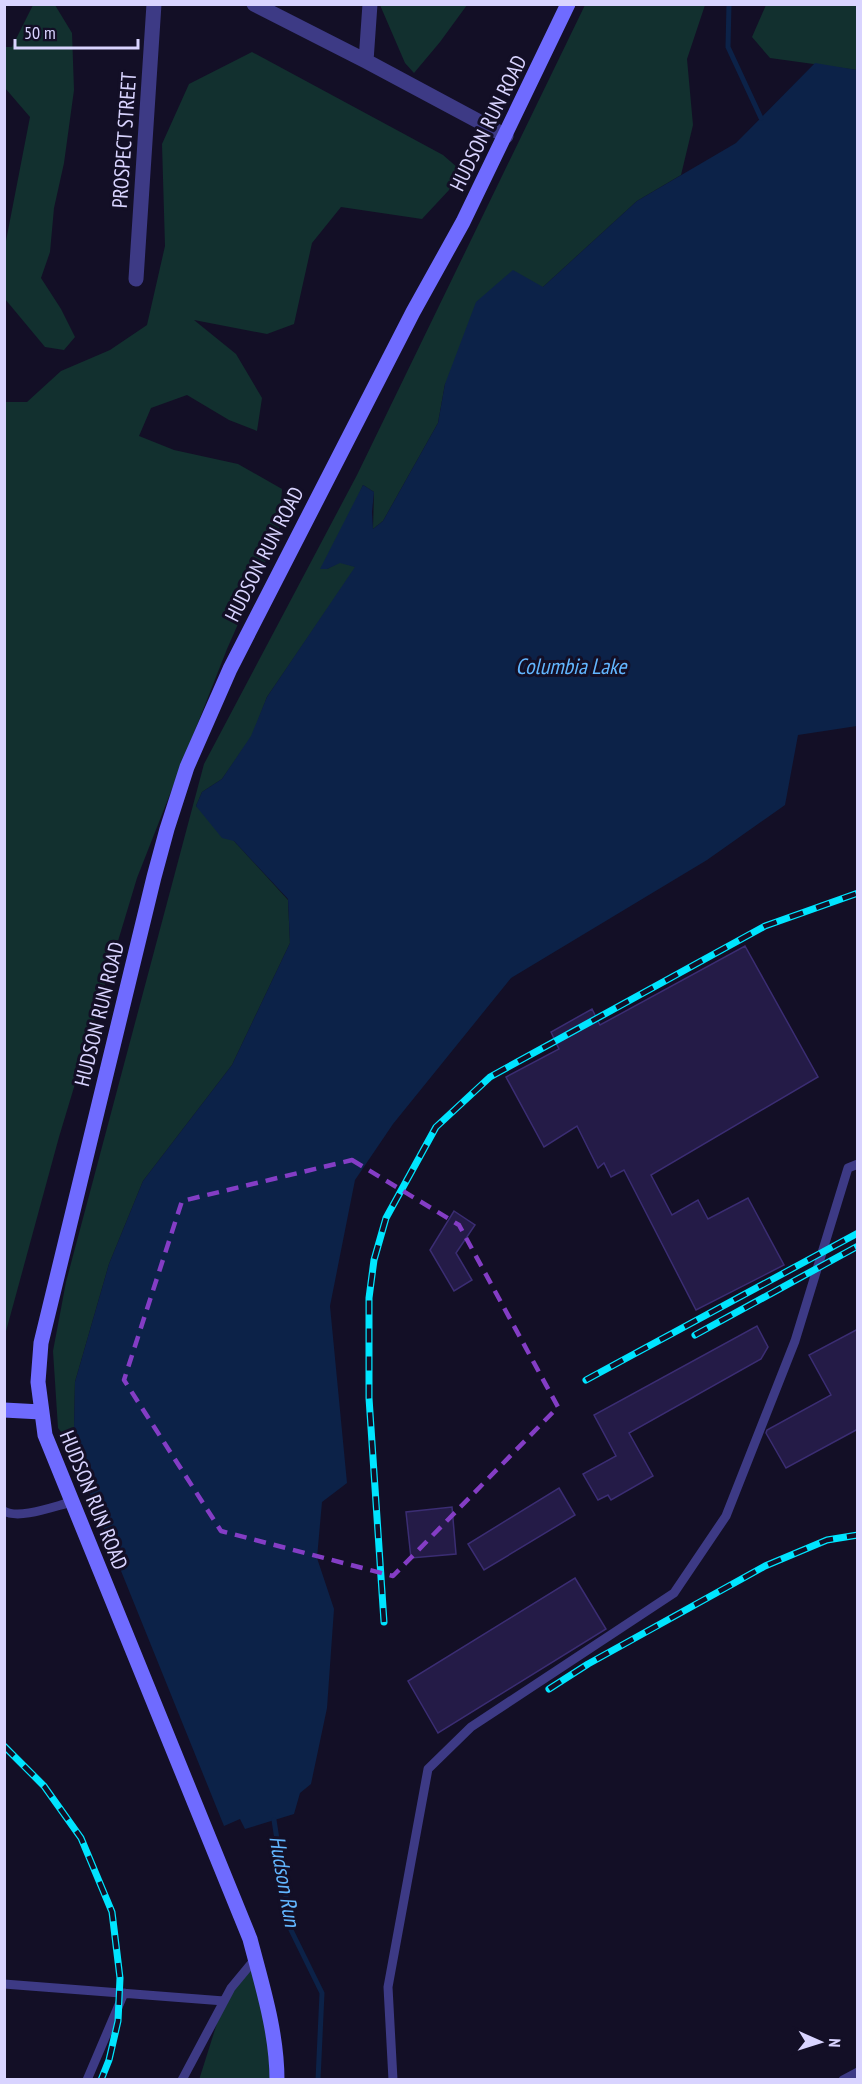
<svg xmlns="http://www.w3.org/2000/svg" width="862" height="2084" viewBox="0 0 862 2084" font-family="'PT Sans Narrow',sans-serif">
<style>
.green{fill:#12302f}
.water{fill:#0c2248}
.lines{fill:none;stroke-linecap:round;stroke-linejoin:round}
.stream{stroke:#0c2248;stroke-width:5}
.building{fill:#241b47;stroke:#3b2d73;stroke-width:1.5}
.lane{stroke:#3d3a85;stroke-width:9}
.street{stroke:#3d3a85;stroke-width:15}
.secondary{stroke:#6f6bff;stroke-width:15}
.rail-casing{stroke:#00e5ff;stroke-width:7}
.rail{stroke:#130f26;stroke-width:4.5;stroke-dasharray:14;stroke-linecap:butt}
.marked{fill:none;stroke:#843dc5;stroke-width:4.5;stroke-dasharray:12 8;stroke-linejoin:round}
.labels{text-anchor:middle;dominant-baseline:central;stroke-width:6;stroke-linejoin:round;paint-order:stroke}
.street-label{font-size:21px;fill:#d9d4ff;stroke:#130f26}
.water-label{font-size:22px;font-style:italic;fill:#62b6ff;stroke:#130f26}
</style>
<rect width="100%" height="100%" fill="#130f26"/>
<path class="green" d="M33,5H55L72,33L74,90L64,163L54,208L50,252L41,278L61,309L75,337L64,350L45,347L5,299V246L30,117L5,88V47H12Z
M380,5H467L440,42L414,73L405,63Z
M585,5H705L687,59L693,125L681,175L637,201L543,287L445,384L438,423L383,521L373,529L374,492L363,485L327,569L340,562L356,567L267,697L252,736L222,779L202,792L196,806L234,841L288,900L290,943L232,1065L143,1181L109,1264L75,1382L74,1429L69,1442L58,1428L53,1351L66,1282L204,764L357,475Z
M766,5H857V70L770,58L752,37Z
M252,52L443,155L458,168L449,190L422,219L341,207L312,243L294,324L267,334L194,320L236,354L262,398L257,431L229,420L187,395L151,408L139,436L174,450L238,464L282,489L279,531L227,649L137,878L59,1137L5,1335V402H27L61,371L110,350L147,325L165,246L162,144L189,84Z
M255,1959L277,2079L199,2080L224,2001Z"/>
<path class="water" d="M815,63L857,70V726L798,735L785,805L707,860L511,978L393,1124L355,1180L330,1306L347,1483L322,1502L317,1558L334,1609L327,1708L311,1784L300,1793L294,1814L245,1829L240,1819L224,1826L69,1442L74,1429L75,1382L109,1264L143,1181L232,1065L290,943L288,899L234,841L222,838L196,806L202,792L222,779L251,736L267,697L355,567L340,563L327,569H320L363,485L374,492L372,512L373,529L383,521L438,423L445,384L476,302L513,270L543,287L637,201L736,143Z"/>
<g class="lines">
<path class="stream" d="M729,4L728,47L761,118
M274,1820L291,1930L322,1993L318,2080"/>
</g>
<path class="building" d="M745,946L818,1077L651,1175L672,1215L698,1200L708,1219L748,1198L784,1265L696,1310L624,1170L611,1177L604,1163L598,1168L577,1126L544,1147L506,1077L559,1049L551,1032L592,1009L600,1025Z
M454,1211L475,1225L456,1253L472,1280L454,1291L430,1250Z
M757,1326L768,1347L761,1359L629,1433L653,1476L611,1500L608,1495L598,1500L583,1474L616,1456L594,1415Z
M858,1329V1429L786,1468L766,1433L767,1430L831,1395L809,1355Z
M559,1488L575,1515L484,1570L468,1544Z
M452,1507L456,1554L411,1558L406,1512Z
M575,1578L606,1629L438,1733L408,1681Z"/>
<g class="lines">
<path class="lane" d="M4,1511C19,1520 55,1506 72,1502
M4,1984L224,2001
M87,2080L124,1993
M182,2080L231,1988L255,1959
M393,2080L388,1987L428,1769L471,1727L674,1593L726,1516L795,1341L848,1168L858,1164
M843,2080L858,2072"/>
<path class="street" d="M254,4L366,61L506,136
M366,61L370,4
M136,279L154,4"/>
<path class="secondary" d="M4,1410L41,1412
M277,2080C277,2032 262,1985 250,1939L45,1435L38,1382L41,1343L154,877L167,829L187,767L230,669L413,312L463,222L568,4"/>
<g class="rail-casing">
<path id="rail" d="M695,1335L858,1246
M586,1380L858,1233
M384,1622L369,1398V1298L374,1260L386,1218L436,1127L490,1077L765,926L858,893
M549,1689L588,1664L765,1566L827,1540L858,1535
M4,1746L44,1786L81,1838L112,1912L120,1978L118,2021L109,2060L101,2080"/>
</g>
<use href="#rail" class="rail"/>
</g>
<path class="marked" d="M352,1160L459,1225L558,1407L393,1576L221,1531L124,1380L182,1201Z"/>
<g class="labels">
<g class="street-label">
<text transform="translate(488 123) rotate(-64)">HUDSON RUN ROAD</text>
<text transform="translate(124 140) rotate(-86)">PROSPECT STREET</text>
<text transform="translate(264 554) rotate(-63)">HUDSON RUN ROAD</text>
<text transform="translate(99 1014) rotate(-76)">HUDSON RUN ROAD</text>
<text transform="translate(94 1500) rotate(68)">HUDSON RUN ROAD</text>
</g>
<g class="water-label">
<text x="571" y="666">Columbia Lake</text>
<text transform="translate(285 1881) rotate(80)">Hudson Run</text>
</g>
</g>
<rect width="862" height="2084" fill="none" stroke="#d9d4ff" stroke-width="12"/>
<g transform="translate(820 2042) rotate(93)" stroke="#130f26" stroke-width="4.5" paint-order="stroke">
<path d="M0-4.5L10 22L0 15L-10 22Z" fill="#d9d4ff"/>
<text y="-9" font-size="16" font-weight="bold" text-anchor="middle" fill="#d9d4ff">N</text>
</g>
<path d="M15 39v9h123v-9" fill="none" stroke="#d9d4ff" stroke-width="3"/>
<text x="24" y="39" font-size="18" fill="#d9d4ff" stroke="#130f26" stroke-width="4.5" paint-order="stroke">50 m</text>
</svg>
